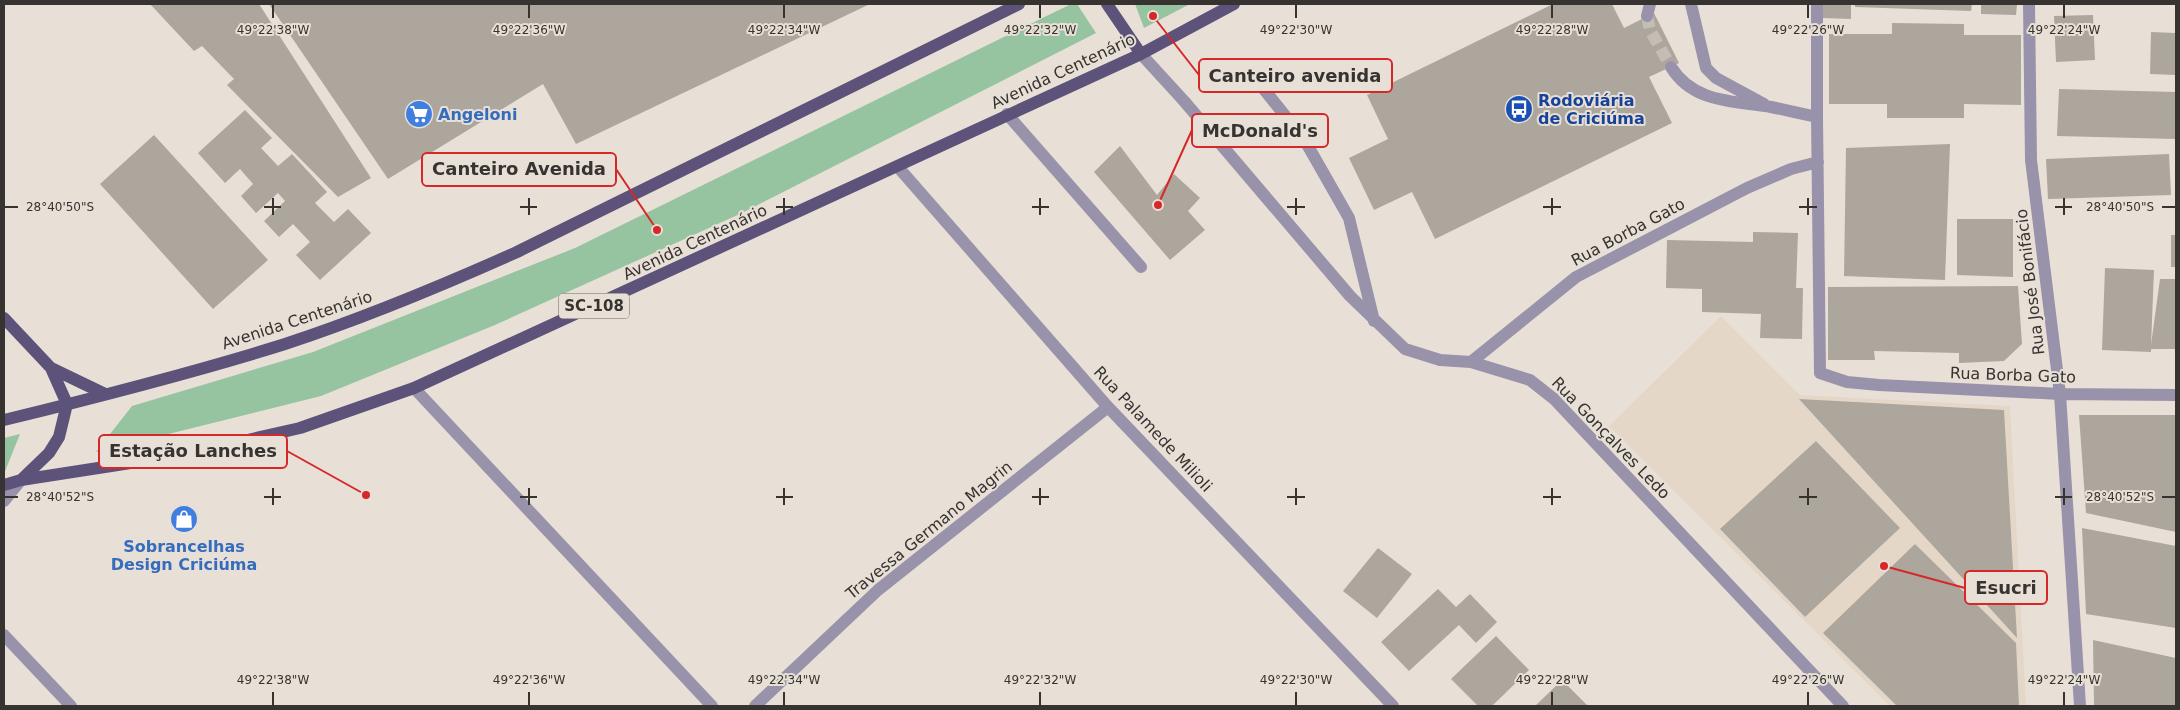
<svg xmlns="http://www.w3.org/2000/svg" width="2180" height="710" viewBox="0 0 2180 710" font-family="'DejaVu Sans',sans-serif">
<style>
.built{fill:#e4d7c7}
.green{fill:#96c4a0}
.building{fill:#ada69d}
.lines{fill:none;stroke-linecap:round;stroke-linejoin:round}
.minor-tunnel{stroke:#c4bdb6;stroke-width:12;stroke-dasharray:12 6;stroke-linecap:butt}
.minor{stroke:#9893aa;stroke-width:12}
.major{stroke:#5d5279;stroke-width:12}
.ticks{fill:none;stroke:#363330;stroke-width:2}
.labels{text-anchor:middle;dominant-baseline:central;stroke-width:4;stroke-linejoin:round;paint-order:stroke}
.shield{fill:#e8e0d7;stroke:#6b6762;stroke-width:1}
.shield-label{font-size:15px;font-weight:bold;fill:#363330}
.street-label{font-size:16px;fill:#363330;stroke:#e8e0d7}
.transit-label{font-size:16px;font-weight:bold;fill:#164399;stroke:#e8e0d7;text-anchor:start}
.shop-label{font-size:16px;font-weight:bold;fill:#366cbe;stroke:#e8e0d7;text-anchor:start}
.ticks-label{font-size:12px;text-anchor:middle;fill:#363330;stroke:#e8e0d7;stroke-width:4;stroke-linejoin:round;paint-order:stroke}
.leader{fill:none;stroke:#d62828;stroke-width:2}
.callout-dot{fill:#d62828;stroke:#e8e0d7;stroke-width:2}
.callout{fill:#e8e0d7;stroke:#d62828;stroke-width:2}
.callout-label{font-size:18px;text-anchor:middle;font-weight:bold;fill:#363330}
</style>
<rect width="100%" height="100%" fill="#e8e0d7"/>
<path class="built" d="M1721,316L1800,395L2010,406L2026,706H1890L1609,426Z"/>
<path class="green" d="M1071,4H1077L1096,33L742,213L495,325L321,396L96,452L132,406L313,352L575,248Z
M1135,4H1190L1144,28Z
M20,434L4,474V438Z"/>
<path class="building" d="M150,4H259L371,178L338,197L227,85L234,79L202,46L194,51Z
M269,4H870L576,144L543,84L388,179Z
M1553,4H1612L1624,28L1654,13L1679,63L1649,77L1672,123L1435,239L1412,192L1374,210L1349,158L1388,139L1367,95Z
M1823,4H1851V19L1823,18Z
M1855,4H1972L1971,11L1855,7Z
M1981,4H2017L2016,15L1981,14Z
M2093,15L2095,60L2056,62L2054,16Z
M1892,23L1964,24V35H2021V105L1964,104V118H1887V104H1829V34H1892Z
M2151,32L2176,33V75L2150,74Z
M2059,89L2176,92V139L2057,136Z
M245,110L272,138L261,148L278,166L292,154L327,192L315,203L334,222L348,209L371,233L320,280L296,255L310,242L293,224L279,237L264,221L285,201L278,193L256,213L241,196L253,184L240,169L225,183L198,153Z
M154,135L268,260L213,309L100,184Z
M1950,144L1945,280L1844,276L1846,148Z
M1120,146L1157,195L1174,174L1200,198L1188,211L1205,230L1170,260L1094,172Z
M2169,154L2171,195L2048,199L2046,159Z
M1957,219H2013V277L1957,275Z
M1753,232L1798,233L1796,288H1803L1802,339L1760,338L1761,314L1702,312V289L1666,288L1667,240L1753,242Z
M2171,235H2176V267H2171Z
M2105,268L2154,270L2151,345L2160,279H2176V349H2151V352L2102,350Z
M2018,286L2022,344L2004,361L1959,363V353L1874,351L1875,360H1828V287Z
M1799,399L2004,410L2017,638Z
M2079,415H2176V532L2086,513Z
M1816,441L1900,528L1805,617L1720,529Z
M2082,528L2176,546V628L2086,614Z
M1915,544L2016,643L2019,706H1897L1823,633Z
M1378,548L1412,574L1377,618L1343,591Z
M1438,589L1456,607L1470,594L1497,622L1476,643L1459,625L1409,671L1381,642Z
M1496,636L1529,670L1492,706H1478L1451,679Z
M2093,640L2176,658V706H2094Z
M1562,680L1588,706H1535Z"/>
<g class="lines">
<path class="minor-tunnel" d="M1647,16L1650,30L1671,67"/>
<path class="minor" d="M1691,4L1706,68L1716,78L1764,104
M1817,4V117L1820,373L1847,382L1879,385L2060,394L2176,395
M2029,4L2031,160L2060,394L2080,706
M1647,16L1650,4
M1141,54L1184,101L1350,296L1405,349L1440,360L1471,362L1530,380L1554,399L1843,706
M1671,67C1693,103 1734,101 1771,107C1786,110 1801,114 1817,117
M1254,77L1304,139L1349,218L1374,321
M1007,114L1141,267
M898,167L1108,407L1393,706
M1471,362L1576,277L1747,188L1791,169L1818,162
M414,388L712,706
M4,501L21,480
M4,635L71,706
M755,706L878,590L1108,407"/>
<path class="major" d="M1107,4L1141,54
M4,318L51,368L67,404
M51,368L105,394
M4,420C98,397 193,373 285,344C364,318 441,286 517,252L1019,4
M21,480L49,453L59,437L67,404
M4,485L21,480L182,455L300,428L414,388L1141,54L1234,4"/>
</g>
<path class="ticks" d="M273,5V18M529,5V18M784,5V18M1040,5V18M1296,5V18M1552,5V18M1808,5V18M2064,5V18M273,198V215M529,198V215M784,198V215M1040,198V215M1296,198V215M1552,198V215M1808,198V215M2064,198V215M5,207H18M264,207H281M520,207H537M776,207H793M1032,207H1049M1287,207H1305M1543,207H1561M1799,207H1817M2055,207H2072M2162,207H2175M273,488V505M529,488V505M784,488V505M1040,488V505M1296,488V505M1552,488V505M1808,488V505M2064,488V505M5,497H18M264,497H281M520,497H537M776,497H793M1032,497H1049M1287,497H1305M1543,497H1561M1799,497H1817M2055,497H2072M2162,497H2175M273,692V705M529,692V705M784,692V705M1040,692V705M1296,692V705M1552,692V705M1808,692V705M2064,692V705"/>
<defs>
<g id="bus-disc" transform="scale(1.4375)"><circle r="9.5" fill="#1a4fb4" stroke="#e8e0d7"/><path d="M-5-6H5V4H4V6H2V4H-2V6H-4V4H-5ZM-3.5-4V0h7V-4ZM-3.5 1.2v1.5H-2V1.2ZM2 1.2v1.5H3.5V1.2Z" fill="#fff"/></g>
<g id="supermarket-disc" transform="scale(1.4375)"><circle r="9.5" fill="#3f7fe0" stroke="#e8e0d7"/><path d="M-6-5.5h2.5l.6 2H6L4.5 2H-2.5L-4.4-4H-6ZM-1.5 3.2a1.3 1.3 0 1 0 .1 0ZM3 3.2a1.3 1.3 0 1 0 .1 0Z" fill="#fff"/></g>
<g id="shop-disc" transform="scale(1.4375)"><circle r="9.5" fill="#3f7fe0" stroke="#e8e0d7"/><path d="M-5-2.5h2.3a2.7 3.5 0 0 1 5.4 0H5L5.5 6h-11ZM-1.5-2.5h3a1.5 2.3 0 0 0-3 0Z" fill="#fff"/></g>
</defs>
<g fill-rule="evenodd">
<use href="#bus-disc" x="1519" y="109"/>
<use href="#supermarket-disc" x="419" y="114"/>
<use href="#shop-disc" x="184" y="519"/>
</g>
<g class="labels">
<rect class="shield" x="559" y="293.5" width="70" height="25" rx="4"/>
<g class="shield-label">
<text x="594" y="306">SC-108</text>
</g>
<g class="street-label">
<text transform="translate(1063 71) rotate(-25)">Avenida Centenário</text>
<text transform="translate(1628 232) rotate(-28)">Rua Borba Gato</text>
<text transform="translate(695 242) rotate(-25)">Avenida Centenário</text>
<text transform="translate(2030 282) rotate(-97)">Rua José Bonifácio</text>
<text transform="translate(297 320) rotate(-18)">Avenida Centenário</text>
<text transform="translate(2013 375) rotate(2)">Rua Borba Gato</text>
<text transform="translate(1153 429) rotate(47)">Rua Palamede Milioli</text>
<text transform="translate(1611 438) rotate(46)">Rua Gonçalves Ledo</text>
<text transform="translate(929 530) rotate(-39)">Travessa Germano Magrin</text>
</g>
<g class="transit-label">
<text x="1538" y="100">Rodoviária<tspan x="1538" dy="18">de Criciúma</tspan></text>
</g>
<g class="shop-label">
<text x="438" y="114">Angeloni</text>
<text x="184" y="546" text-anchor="middle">Sobrancelhas<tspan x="184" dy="18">Design Criciúma</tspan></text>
</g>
</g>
<g class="ticks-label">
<text x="273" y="34">49°22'38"W</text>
<text x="529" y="34">49°22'36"W</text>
<text x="784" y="34">49°22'34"W</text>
<text x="1040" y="34">49°22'32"W</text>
<text x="1296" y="34">49°22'30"W</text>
<text x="1552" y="34">49°22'28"W</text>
<text x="1808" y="34">49°22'26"W</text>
<text x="2064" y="34">49°22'24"W</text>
<text x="60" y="211">28°40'50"S</text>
<text x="2120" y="211">28°40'50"S</text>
<text x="60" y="501">28°40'52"S</text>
<text x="2120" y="501">28°40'52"S</text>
<text x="273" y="684">49°22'38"W</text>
<text x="529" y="684">49°22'36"W</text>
<text x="784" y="684">49°22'34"W</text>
<text x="1040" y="684">49°22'32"W</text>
<text x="1296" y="684">49°22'30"W</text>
<text x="1552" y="684">49°22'28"W</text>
<text x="1808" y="684">49°22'26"W</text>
<text x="2064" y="684">49°22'24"W</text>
</g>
<path class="leader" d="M1153 16L1199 75M1158 205L1192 130M657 230L616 169M366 495L287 451M1884 566L1965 588"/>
<g class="callout-dot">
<circle cx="1153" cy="16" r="5"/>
<circle cx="1158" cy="205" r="5"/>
<circle cx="657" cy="230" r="5"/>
<circle cx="366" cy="495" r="5"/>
<circle cx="1884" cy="566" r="5"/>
</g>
<g class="callout">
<rect x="1199" y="59" width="193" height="33" rx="5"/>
<rect x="1192" y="114" width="136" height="33" rx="5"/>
<rect x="422" y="153" width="194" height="33" rx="5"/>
<rect x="99" y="435" width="188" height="33" rx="5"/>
<rect x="1965" y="571" width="82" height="33" rx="5"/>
</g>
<g class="callout-label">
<text x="1295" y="82">Canteiro avenida</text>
<text x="1260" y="137">McDonald's</text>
<text x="519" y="175">Canteiro Avenida</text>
<text x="193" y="457">Estação Lanches</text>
<text x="2006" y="594">Esucri</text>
</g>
<rect width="2180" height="710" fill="none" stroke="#363330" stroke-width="10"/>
</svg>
